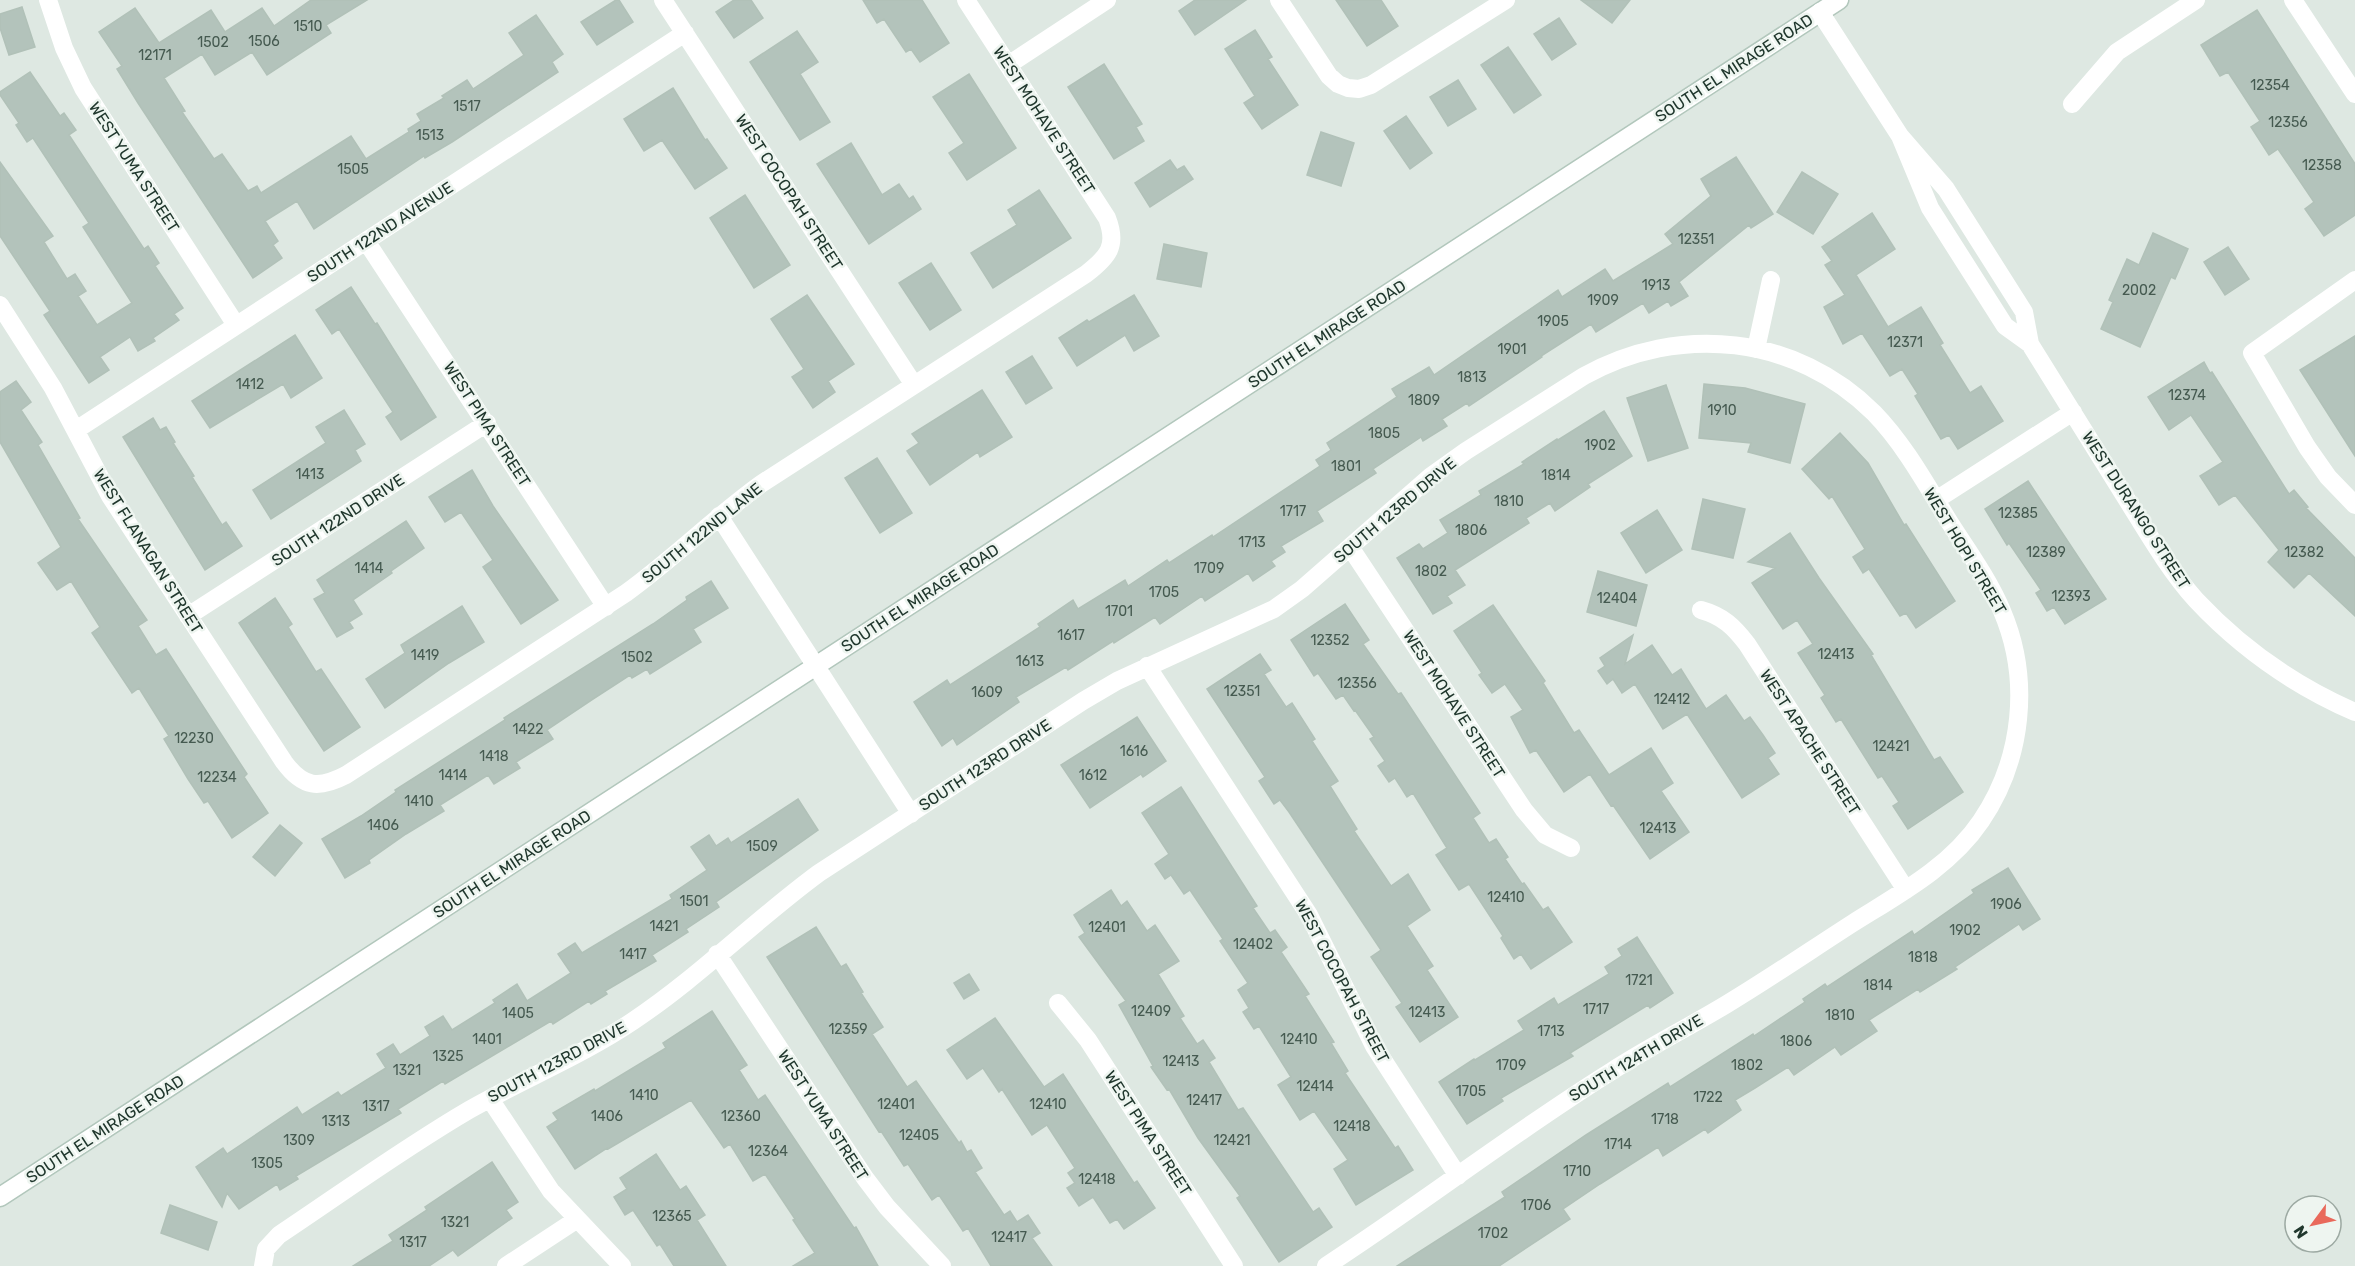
<svg xmlns="http://www.w3.org/2000/svg" width="2355" height="1266" viewBox="0 0 2355 1266" font-family="Rubik,sans-serif">
<style>
.building{fill:#b3c3bb;stroke:#b1c1b8;stroke-width:1.5}
.lines{fill:none;stroke-linecap:round;stroke-linejoin:round}
.secondary-casing{stroke:#b2c7bc;stroke-width:21}
.street{stroke:#fff;stroke-width:18}
.secondary{stroke:#fff;stroke-width:18}
.labels{text-anchor:middle;dominant-baseline:central;stroke-width:5;stroke-linejoin:round;paint-order:stroke}
.number-label{font-size:14px;fill:#455a50}
.street-label{font-size:16px;fill:#20372d;stroke:#eef5f0}
</style>
<rect width="100%" height="100%" fill="#dee8e2"/>
<path class="building" d="M311,0H367L326,25L331,33L267,75L252,52L215,75L202,54L164,78L185,111L182,112L214,159L222,154L248,191L257,186L261,193L351,136L366,159L409,132L408,129L421,121L417,114L444,98L442,96L467,80L473,89L524,55L509,33L536,15L563,54L552,62L558,72L452,142L425,158L424,156L314,229L297,201L265,221L278,241L273,245L282,258L253,278L138,103L117,69L122,66L99,32L135,8L159,43L211,10L225,32L262,8L274,26Z
M616,0H619L633,22L597,45L581,22Z
M734,0H751L763,18L734,38L716,12Z
M863,0H922L949,43L920,62L911,49L906,52L884,19L877,23Z
M1195,0H1246L1195,35L1179,11Z
M1336,0H1381L1398,26L1367,46Z
M1581,0H1630L1612,23Z
M22,7L35,47L9,55L0,28V14Z
M2257,10L2355,164V215L2324,236L2305,209L2314,202L2278,149L2269,155L2251,127L2260,121L2228,72L2220,76L2201,45Z
M1559,18L1576,44L1552,60L1534,34Z
M1255,30L1272,57L1268,59L1298,105L1262,129L1244,103L1255,96L1225,49Z
M797,31L818,62L800,74L830,122L800,140L750,62Z
M1508,47L1541,95L1514,113L1481,65Z
M1104,64L1142,124L1136,127L1144,141L1114,159L1068,87Z
M30,72L60,116L64,113L76,130L69,135L144,249L148,246L159,263L155,266L183,308L174,314L179,320L153,338L155,341L138,351L130,337L100,357L109,370L89,383L44,315L50,311L0,236V162L53,236L44,242L67,279L75,274L86,291L78,296L97,325L132,303L83,227L89,223L33,138L27,142L16,125L19,123L0,95V92Z
M969,74L1016,148L967,180L949,153L964,143L933,97Z
M1458,80L1476,109L1448,126L1430,97Z
M673,88L705,140L707,139L727,168L695,189L662,140L644,151L624,119Z
M1406,116L1432,153L1410,169L1384,131Z
M1321,132L1354,143L1341,186L1307,175Z
M851,143L882,195L899,184L909,199L913,196L921,209L869,244L817,164Z
M1736,157L1773,214L1751,228L1749,225L1679,282L1688,296L1671,306L1668,301L1649,313L1643,303L1596,332L1591,324L1541,356L1542,357L1469,406L1467,403L1442,419L1447,426L1423,441L1421,437L1373,469L1376,473L1317,511L1323,521L1281,546L1285,552L1271,561L1275,566L1253,581L1248,573L1205,601L1202,596L1160,624L1155,617L1114,643L1113,641L1068,670L1066,667L1016,697L1019,702L957,745L953,738L942,746L914,702L947,680L950,685L1040,627L1038,624L1073,600L1078,609L1125,580L1128,586L1167,560L1169,563L1212,535L1213,537L1320,466L1316,460L1331,450L1327,443L1397,397L1392,389L1429,367L1434,375L1558,290L1562,297L1605,269L1613,281L1673,244L1665,234L1711,196L1701,179Z
M1170,160L1177,170L1184,166L1193,179L1150,207L1135,183Z
M1802,172L1838,194L1813,234L1777,212Z
M1039,190L1071,238L993,288L971,253L1017,225L1008,210Z
M745,195L790,265L754,288L710,218Z
M1872,213L1895,249L1856,275L1888,327L1921,307L1943,343L1940,345L1970,393L1981,386L2003,421L1958,449L1949,435L1941,439L1915,396L1918,394L1902,369L1890,376L1862,333L1843,344L1824,307L1845,295L1825,265L1832,261L1822,247Z
M2153,233L2188,249L2175,279L2171,277L2140,347L2101,329L2113,302L2109,300L2127,259L2139,265Z
M1164,244L1207,253L1201,287L1157,279Z
M2228,247L2249,279L2225,295L2204,262Z
M931,263L961,310L930,330L899,283Z
M351,287L375,324L377,323L436,417L401,440L386,417L393,412L339,329L332,334L316,310Z
M807,295L854,364L828,381L835,392L813,408L792,377L804,369L771,319Z
M1134,295L1159,336L1134,351L1125,335L1077,366L1059,338L1087,320L1089,322Z
M295,335L322,378L291,398L283,384L210,428L192,401Z
M2355,336V456L2300,370Z
M1032,356L1052,388L1026,404L1006,372Z
M2204,362L2210,373L2212,372L2289,494L2294,490L2308,507L2306,508L2355,558V616L2309,573L2294,588L2268,562L2279,550L2235,495L2219,505L2200,476L2223,462L2191,415L2169,430L2148,397Z
M16,381L31,402L21,410L42,442L38,445L80,518L78,519L147,620L138,626L156,655L166,649L247,774L244,777L268,813L232,838L208,801L204,803L188,779L164,739L169,736L139,688L132,693L92,633L100,627L71,581L57,590L38,563L61,547L0,442V392Z
M1704,384L1745,388L1805,404L1790,463L1748,452L1751,443L1699,438Z
M1666,385L1688,448L1648,461L1627,398Z
M982,390L1012,437L980,457L978,452L930,485L907,451L919,443L912,434Z
M344,410L365,444L355,450L361,461L271,519L253,490L326,443L316,427Z
M1604,411L1632,456L1588,484L1590,487L1555,511L1550,503L1526,518L1529,523L1455,570L1465,585L1447,596L1452,603L1433,614L1397,558L1419,544L1423,549L1448,533L1440,520L1481,495L1479,491L1524,464L1522,462L1557,439L1558,440Z
M153,418L160,430L166,427L175,442L173,443L194,476L192,477L222,525L226,522L242,546L205,570L123,437Z
M1840,433L1868,463L1904,525L1906,524L1955,601L1916,628L1906,613L1900,616L1869,569L1863,573L1853,557L1865,549L1832,496L1829,499L1802,469Z
M877,458L912,513L880,533L845,478Z
M472,470L493,506L558,600L521,624L483,567L493,560L461,512L445,522L429,497Z
M2028,481L2106,599L2065,624L2054,607L2047,611L2036,593L2041,590L2009,543L2007,545L1985,509Z
M1703,499L1745,509L1733,558L1692,549Z
M1657,510L1682,550L1646,573L1621,533Z
M406,521L424,548L391,571L392,573L353,600L362,614L349,622L353,628L337,637L314,599L325,593L317,580Z
M1790,533L1819,578L1873,654L1871,655L1934,760L1940,757L1963,792L1908,829L1893,806L1899,802L1882,776L1878,778L1841,719L1836,722L1821,698L1825,695L1798,653L1813,644L1797,620L1783,629L1752,583L1775,568L1748,562Z
M1598,571L1647,585L1636,626L1587,612Z
M711,581L728,608L693,629L701,642L650,674L647,669L632,678L630,675L593,699L547,730L553,739L516,762L520,768L494,784L488,775L440,805L444,811L406,834L369,860L370,863L345,878L322,839L361,816L396,792L395,790L505,720L504,718L653,624L687,600L686,597Z
M275,598L292,624L288,627L316,672L321,669L360,727L324,751L239,623Z
M1345,604L1369,640L1363,644L1398,694L1401,693L1480,813L1473,818L1489,843L1496,839L1508,857L1505,859L1522,884L1524,883L1543,910L1548,907L1572,942L1531,969L1521,954L1514,959L1501,938L1503,936L1469,884L1459,890L1436,855L1447,848L1413,793L1407,797L1395,778L1389,782L1378,766L1385,761L1370,739L1374,737L1355,710L1354,711L1343,695L1336,699L1318,673L1314,676L1291,640Z
M1493,605L1545,681L1543,683L1574,733L1579,730L1609,775L1651,748L1673,783L1661,791L1689,832L1650,859L1613,805L1611,806L1590,774L1564,792L1536,750L1530,753L1511,717L1523,710L1505,684L1492,693L1479,675L1482,673L1454,631Z
M462,606L484,642L449,663L385,708L366,679L405,653L401,645Z
M1633,635L1625,664L1652,645L1672,675L1681,669L1706,709L1726,695L1744,721L1750,717L1763,735L1775,753L1768,758L1779,774L1742,798L1687,714L1663,729L1635,684L1622,693L1613,679L1607,684L1598,671L1605,666L1600,658Z
M1260,654L1271,670L1264,674L1286,707L1292,703L1315,739L1312,741L1338,781L1330,786L1357,829L1354,831L1391,886L1408,874L1430,910L1407,926L1433,966L1427,970L1458,1017L1420,1042L1396,1007L1402,1003L1371,957L1381,950L1289,812L1280,800L1274,804L1259,781L1265,777L1207,689Z
M1137,717L1166,761L1143,777L1141,774L1090,808L1061,765Z
M1181,787L1257,906L1253,908L1270,933L1275,930L1287,947L1281,952L1309,994L1305,996L1334,1042L1331,1043L1348,1071L1345,1073L1395,1148L1398,1146L1413,1170L1356,1205L1334,1169L1348,1160L1314,1111L1300,1120L1278,1085L1291,1077L1259,1026L1254,1029L1243,1012L1249,1008L1238,990L1248,983L1220,941L1223,939L1190,890L1184,894L1171,875L1165,879L1155,864L1169,854L1142,813Z
M798,799L818,830L716,902L719,907L686,929L688,932L652,955L656,961L605,991L607,994L591,1004L589,1001L553,1024L551,1021L445,1084L443,1081L398,1109L401,1113L296,1176L298,1179L280,1190L277,1184L239,1209L227,1193L222,1207L196,1167L223,1148L227,1154L297,1107L302,1115L338,1092L341,1096L386,1068L377,1054L393,1044L400,1055L430,1036L425,1027L443,1016L452,1030L495,1003L493,1000L517,984L527,1001L571,973L558,954L575,943L582,953L672,899L670,895L707,870L691,847L709,835L716,846L728,838L731,843Z
M280,825L302,843L275,876L253,857Z
M2008,868L2040,919L2023,930L2019,924L1955,967L1957,969L1920,992L1918,989L1869,1020L1877,1031L1841,1055L1835,1047L1794,1075L1788,1067L1755,1088L1735,1100L1741,1110L1708,1133L1705,1129L1663,1156L1658,1147L1600,1184L1563,1209L1570,1219L1499,1266H1397L1505,1197L1502,1192L1586,1135L1668,1083L1670,1087L1753,1034L1754,1036L1805,1002L1803,999L1825,984L1827,987L1912,931L1914,935L1974,893L1972,890Z
M1111,890L1121,906L1127,901L1147,931L1155,925L1179,961L1158,974L1184,1016L1180,1018L1197,1044L1203,1040L1215,1058L1209,1062L1238,1110L1243,1108L1313,1212L1319,1208L1332,1227L1279,1262L1237,1198L1240,1196L1198,1138L1169,1089L1167,1090L1151,1067L1153,1066L1119,1005L1126,1001L1079,937L1085,933L1074,915Z
M816,927L841,967L846,964L863,992L861,993L883,1027L872,1034L907,1087L916,1081L959,1143L961,1141L967,1152L971,1150L982,1168L975,1172L1004,1215L1010,1211L1017,1222L1028,1215L1040,1233L1032,1238L1052,1266H991L968,1228L963,1231L939,1195L932,1200L908,1164L904,1166L881,1131L879,1132L767,957Z
M1637,937L1673,993L1650,1008L1648,1005L1570,1053L1573,1056L1501,1098L1503,1101L1467,1124L1439,1082L1474,1059L1475,1060L1524,1030L1518,1021L1554,998L1558,1005L1609,974L1605,967L1622,956L1618,949Z
M969,974L979,990L964,999L954,983Z
M712,1011L747,1065L739,1070L758,1100L765,1095L854,1228L856,1227L878,1266H793L815,1253L793,1220L795,1219L765,1174L753,1181L730,1144L724,1148L691,1100L608,1149L607,1148L575,1169L547,1127L558,1120L553,1113L594,1089L595,1091L666,1048L663,1043Z
M995,1018L1044,1087L1063,1074L1134,1183L1137,1181L1155,1208L1124,1229L1117,1219L1110,1223L1093,1197L1079,1206L1067,1188L1075,1183L1068,1173L1075,1168L1047,1125L1032,1135L1002,1089L999,1092L983,1068L967,1079L947,1050Z
M656,1154L680,1190L686,1186L705,1215L697,1220L726,1266H674L660,1244L657,1246L633,1210L625,1215L614,1197L627,1189L620,1178Z
M492,1162L518,1202L506,1210L512,1218L458,1256L453,1250L429,1266H353L393,1241L389,1235L427,1210L425,1207Z
M170,1205L217,1222L208,1250L161,1233Z"/>
<g class="lines">
<g class="secondary-casing">
<path id="secondary" d="M0,1197L1839,0"/>
</g>
<path class="street" d="M48,0L64,48L83,88L236,325
M663,0L914,385
M1279,0L1329,76L1338,84L1348,88L1359,89L1371,85L1506,0
M2293,0L2355,94
M1820,12L1900,136L1946,189L2024,312L2030,344
M1008,65L1107,0
M2072,104L2117,52L2196,0
M1900,136L1930,208L2005,326L2030,344C2061,394 2093,445 2124,495C2146,530 2168,569 2196,600C2241,648 2295,686 2355,712
M366,241L606,607
M2355,280L2252,353L2307,447L2328,477L2355,505
M0,305L53,388L110,496L284,762C303,788 319,789 346,775L626,593C673,559 714,518 761,484L1086,274C1108,257 1118,246 1107,218L966,0
M1756,349L1771,280
M76,430L685,33
M1936,500L2073,412
M719,516L911,814
M1350,547L1524,810L1545,835L1571,848
M1701,610C1723,616 1734,627 1747,644L1906,890
M188,616L487,423
M1147,666L1309,915L1374,1046L1458,1176
M717,954L865,1178L887,1207L942,1266
M1058,1003L1088,1040L1234,1266
M490,1099L551,1191L622,1266
M263,1266L266,1249L279,1235C342,1193 404,1148 469,1110C523,1079 581,1056 633,1021C699,977 755,920 819,873L1083,701L1117,681L1274,609L1302,589L1431,476L1466,451L1584,376C1679,323 1796,335 1874,413C1905,445 1927,486 1950,523C1968,551 1989,580 2002,611C2031,679 2023,759 1981,821C1950,867 1899,894 1853,923C1811,950 1770,978 1727,1004C1689,1027 1649,1047 1612,1071C1514,1132 1423,1203 1326,1266
M506,1266L576,1220"/>
<use href="#secondary" class="secondary"/>
</g>
<g class="labels">
<g class="number-label">
<text x="308" y="26">1510</text>
<text x="264" y="41">1506</text>
<text x="213" y="42">1502</text>
<text x="155" y="55">12171</text>
<text x="2270" y="85">12354</text>
<text x="467" y="106">1517</text>
<text x="2288" y="122">12356</text>
<text x="430" y="135">1513</text>
<text x="2322" y="165">12358</text>
<text x="353" y="169">1505</text>
<text x="1696" y="239">12351</text>
<text x="1656" y="285">1913</text>
<text x="2139" y="290">2002</text>
<text x="1603" y="300">1909</text>
<text x="1553" y="321">1905</text>
<text x="1905" y="342">12371</text>
<text x="1512" y="349">1901</text>
<text x="1472" y="377">1813</text>
<text x="250" y="384">1412</text>
<text x="2187" y="395">12374</text>
<text x="1424" y="400">1809</text>
<text x="1722" y="410">1910</text>
<text x="1384" y="433">1805</text>
<text x="1600" y="445">1902</text>
<text x="1346" y="466">1801</text>
<text x="310" y="474">1413</text>
<text x="1556" y="475">1814</text>
<text x="1509" y="501">1810</text>
<text x="1293" y="511">1717</text>
<text x="2018" y="513">12385</text>
<text x="1471" y="530">1806</text>
<text x="1252" y="542">1713</text>
<text x="2046" y="552">12389</text>
<text x="2304" y="552">12382</text>
<text x="369" y="568">1414</text>
<text x="1209" y="568">1709</text>
<text x="1431" y="571">1802</text>
<text x="1164" y="592">1705</text>
<text x="2071" y="596">12393</text>
<text x="1617" y="598">12404</text>
<text x="1119" y="611">1701</text>
<text x="1071" y="635">1617</text>
<text x="1330" y="640">12352</text>
<text x="1836" y="654">12413</text>
<text x="425" y="655">1419</text>
<text x="637" y="657">1502</text>
<text x="1030" y="661">1613</text>
<text x="1357" y="683">12356</text>
<text x="1242" y="691">12351</text>
<text x="987" y="692">1609</text>
<text x="1672" y="699">12412</text>
<text x="528" y="729">1422</text>
<text x="194" y="738">12230</text>
<text x="1891" y="746">12421</text>
<text x="1134" y="751">1616</text>
<text x="494" y="756">1418</text>
<text x="453" y="775">1414</text>
<text x="1093" y="775">1612</text>
<text x="217" y="777">12234</text>
<text x="419" y="801">1410</text>
<text x="383" y="825">1406</text>
<text x="1658" y="828">12413</text>
<text x="762" y="846">1509</text>
<text x="1506" y="897">12410</text>
<text x="694" y="901">1501</text>
<text x="2006" y="904">1906</text>
<text x="664" y="926">1421</text>
<text x="1107" y="927">12401</text>
<text x="1965" y="930">1902</text>
<text x="1253" y="944">12402</text>
<text x="633" y="954">1417</text>
<text x="1923" y="957">1818</text>
<text x="1639" y="980">1721</text>
<text x="1878" y="985">1814</text>
<text x="1596" y="1009">1717</text>
<text x="1151" y="1011">12409</text>
<text x="1427" y="1012">12413</text>
<text x="518" y="1013">1405</text>
<text x="1840" y="1015">1810</text>
<text x="848" y="1029">12359</text>
<text x="1551" y="1031">1713</text>
<text x="487" y="1039">1401</text>
<text x="1299" y="1039">12410</text>
<text x="1796" y="1041">1806</text>
<text x="448" y="1056">1325</text>
<text x="1181" y="1061">12413</text>
<text x="1511" y="1065">1709</text>
<text x="1747" y="1065">1802</text>
<text x="407" y="1070">1321</text>
<text x="1315" y="1086">12414</text>
<text x="1471" y="1091">1705</text>
<text x="644" y="1095">1410</text>
<text x="1708" y="1097">1722</text>
<text x="1204" y="1100">12417</text>
<text x="896" y="1104">12401</text>
<text x="1048" y="1104">12410</text>
<text x="376" y="1106">1317</text>
<text x="607" y="1116">1406</text>
<text x="741" y="1116">12360</text>
<text x="1665" y="1119">1718</text>
<text x="336" y="1121">1313</text>
<text x="1352" y="1126">12418</text>
<text x="919" y="1135">12405</text>
<text x="299" y="1140">1309</text>
<text x="1232" y="1140">12421</text>
<text x="1618" y="1144">1714</text>
<text x="768" y="1151">12364</text>
<text x="267" y="1163">1305</text>
<text x="1577" y="1171">1710</text>
<text x="1097" y="1179">12418</text>
<text x="1536" y="1205">1706</text>
<text x="672" y="1216">12365</text>
<text x="455" y="1222">1321</text>
<text x="1493" y="1233">1702</text>
<text x="1009" y="1237">12417</text>
<text x="413" y="1242">1317</text>
</g>
<g class="street-label">
<text transform="translate(1734 68) rotate(-33)">SOUTH EL MIRAGE ROAD</text>
<text transform="translate(1044 120) rotate(57)">WEST MOHAVE STREET</text>
<text transform="translate(134 167) rotate(57)">WEST YUMA STREET</text>
<text transform="translate(789 192) rotate(57)">WEST COCOPAH STREET</text>
<text transform="translate(380 232) rotate(-33)">SOUTH 122ND AVENUE</text>
<text transform="translate(1327 334) rotate(-33)">SOUTH EL MIRAGE ROAD</text>
<text transform="translate(487 424) rotate(57)">WEST PIMA STREET</text>
<text transform="translate(1395 510) rotate(-40)">SOUTH 123RD DRIVE</text>
<text transform="translate(2136 510) rotate(57)">WEST DURANGO STREET</text>
<text transform="translate(338 520) rotate(-33)">SOUTH 122ND DRIVE</text>
<text transform="translate(702 533) rotate(-39)">SOUTH 122ND LANE</text>
<text transform="translate(148 551) rotate(58)">WEST FLANAGAN STREET</text>
<text transform="translate(1965 551) rotate(59)">WEST HOPI STREET</text>
<text transform="translate(920 598) rotate(-33)">SOUTH EL MIRAGE ROAD</text>
<text transform="translate(1454 704) rotate(57)">WEST MOHAVE STREET</text>
<text transform="translate(1810 742) rotate(57)">WEST APACHE STREET</text>
<text transform="translate(985 765) rotate(-33)">SOUTH 123RD DRIVE</text>
<text transform="translate(512 864) rotate(-33)">SOUTH EL MIRAGE ROAD</text>
<text transform="translate(1342 981) rotate(62)">WEST COCOPAH STREET</text>
<text transform="translate(1636 1058) rotate(-31)">SOUTH 124TH DRIVE</text>
<text transform="translate(557 1062) rotate(-28)">SOUTH 123RD DRIVE</text>
<text transform="translate(823 1115) rotate(57)">WEST YUMA STREET</text>
<text transform="translate(105 1129) rotate(-33)">SOUTH EL MIRAGE ROAD</text>
<text transform="translate(1148 1133) rotate(57)">WEST PIMA STREET</text>
</g>
</g>
<g transform="translate(2313 1224) rotate(237)"><circle r="28" fill="#eef5f0" stroke="#9ca9a2" stroke-width="1.5"/>
<path d="M0-4.5L10 22L0 15L-10 22Z" fill="#e9695b"/>
<text y="-9" font-size="16" font-weight="bold" text-anchor="middle" fill="#20372d">N</text>
</g>
</svg>
